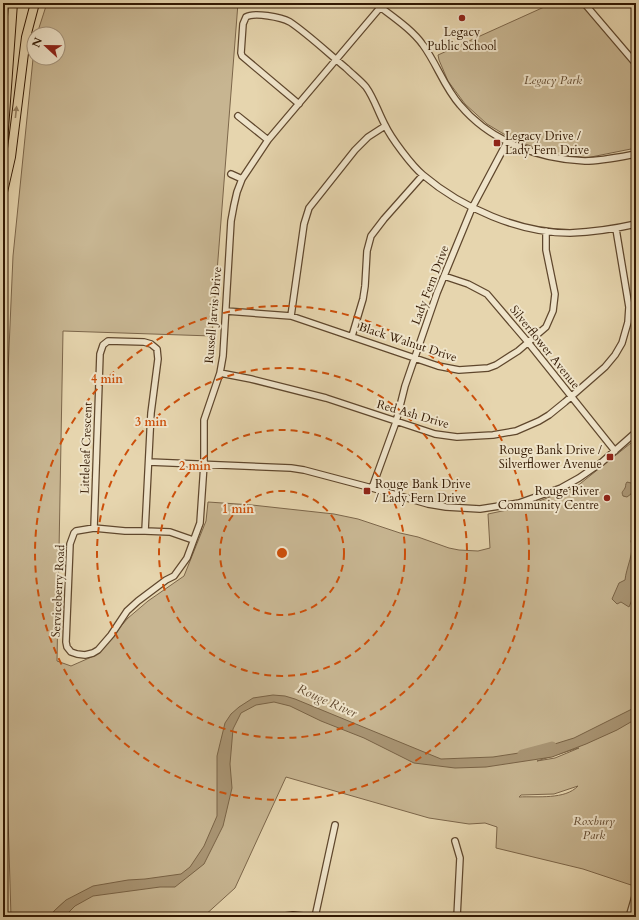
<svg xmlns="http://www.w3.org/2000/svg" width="639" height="920" viewBox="0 0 639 920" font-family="Cardo,serif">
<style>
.green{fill:#c7b591;stroke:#7c664a;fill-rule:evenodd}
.water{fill:#a99574;stroke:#796346}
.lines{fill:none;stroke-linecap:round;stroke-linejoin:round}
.river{stroke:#a99574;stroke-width:9}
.minor-casing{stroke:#5f472d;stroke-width:8}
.highway-casing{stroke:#321802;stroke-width:10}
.minor{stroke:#efe4ca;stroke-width:5.5}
.highway{stroke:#e6d5ae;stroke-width:8}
.oneway{fill:#958061}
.ring{fill:none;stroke:#cd4f0a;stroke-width:2;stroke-dasharray:7 5}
.poi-dot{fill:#8f2418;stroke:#efe4ca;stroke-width:1.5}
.labels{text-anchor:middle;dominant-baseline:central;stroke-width:4;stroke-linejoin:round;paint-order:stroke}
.poi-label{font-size:12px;fill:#321802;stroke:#efe4ca;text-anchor:start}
.park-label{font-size:12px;font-style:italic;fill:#5f472d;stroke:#efe4ca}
.street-label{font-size:12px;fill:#321802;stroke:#efe4ca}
.water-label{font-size:13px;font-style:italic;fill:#624a30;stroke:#efe4ca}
.centre{fill:#cd4f0a;stroke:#efe4ca;stroke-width:2}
.ring-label{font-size:12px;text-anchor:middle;font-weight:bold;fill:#cd4f0a;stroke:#efe4ca;stroke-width:4;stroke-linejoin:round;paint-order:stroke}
</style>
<rect width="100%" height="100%" fill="#e6d5ae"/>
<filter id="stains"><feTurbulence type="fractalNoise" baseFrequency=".005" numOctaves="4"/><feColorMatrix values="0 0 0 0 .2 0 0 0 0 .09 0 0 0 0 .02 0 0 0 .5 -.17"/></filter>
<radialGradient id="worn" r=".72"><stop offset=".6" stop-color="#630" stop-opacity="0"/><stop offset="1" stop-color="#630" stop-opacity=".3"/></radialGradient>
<path class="green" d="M47,3H238L212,336L63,331L57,661L71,666L96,655L128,618L148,601L184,576L206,521L208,502L252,505L334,514L358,519L400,533L418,537L449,548L459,550L478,551L490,548L488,514L526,506L576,487L636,439V871L631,885L583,869L496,848L497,827L485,823L469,824L429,818L286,777L235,888L203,917H66L64,902L54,911L51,917H11L4,682L3,488L13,256L34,49V58H58V34H37ZM579,748L555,758L537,761L578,748ZM578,786C565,800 537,796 519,797L521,795L554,794Z
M553,3H580L636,67V148L586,158L558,154L536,148L512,139L487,124L465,104L448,81L439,60L438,55Z"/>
<path class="water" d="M627,482L631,483L634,485L631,494L627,497L623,496C621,491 623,492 625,488C626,487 625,484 627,482Z
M636,534V590L629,607L621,602L617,604L612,599L619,583L625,580C626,568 635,551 631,541L634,535Z
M273,695L285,696L295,699L441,759L493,757L532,751L574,738L636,707V719L617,730L586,744L552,757L486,767L455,768L414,763L364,738L321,721L290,706L274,702L256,705L241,713L233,729L230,764L232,788L223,826L204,864L175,887H160L93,896L75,906L69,912L66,917H51L54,911L66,900L93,886L128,880L145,879L181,874L190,867L204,846L217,816V756L225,723L231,714L239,707L253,698Z"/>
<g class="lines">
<path class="river" d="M522,754L552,746"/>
<g class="minor-casing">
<path id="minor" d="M375,3C390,15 412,29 423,45C437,64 444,87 460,105C490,141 538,159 585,161C601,161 620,157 636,154
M584,3L636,64
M299,104L242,56L241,53L243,24L246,17C254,12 281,17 290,22C308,34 329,54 346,68C352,74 360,80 366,87C374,98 378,112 385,125C391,138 412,166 423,175C462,208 519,233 570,233C592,232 614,229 636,224
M238,116L268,140
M231,174L242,179
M444,276L468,284L487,294L527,341L615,451
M226,311L291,316L438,366L459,370L488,368L496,365L518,351L546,327L553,311L555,294L546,250V231
M291,316L304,224L309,208L355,150L368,137L385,126
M352,336L363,299L365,286L367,251L371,236L384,219L423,175
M220,373L251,379L326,398L435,434L457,437L493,435L516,431L539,421L549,415L565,402L605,367L615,355L622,343L628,322L629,307L616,229
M149,462L291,468L304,470L372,488L428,504L446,507L480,509L519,503L561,488L579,478L602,462L636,432
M372,488L396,422L405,386L437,293L472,208L507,142
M94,528L100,354L103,345L108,341L144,342L151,344L157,349L158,359L151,413L145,531
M193,540L170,532L145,531H125L94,528L76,531L74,533L70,544L66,642L67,647L71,652L77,654L85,655L93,653L98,650L111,635L127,611L138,601L166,580L174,576L187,558L200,523L204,464V420L220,373L223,356L231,221L234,205L237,192L242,179L268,140L384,3
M455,841L460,858L457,917
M278,917L293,915L313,917
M315,917L335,825
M629,917L636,893"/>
</g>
<g class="highway-casing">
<path id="highway" d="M3,143L13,3
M3,192L11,157L26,37L35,3"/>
</g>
<use href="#minor" class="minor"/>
<use href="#highway" class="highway"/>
</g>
<defs><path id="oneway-solid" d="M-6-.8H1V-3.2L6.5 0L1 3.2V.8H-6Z"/></defs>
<use class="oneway" href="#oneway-solid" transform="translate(16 112) rotate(-84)"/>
<g class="ring">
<circle cx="282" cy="553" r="62"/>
<circle cx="282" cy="553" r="123"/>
<circle cx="282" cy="553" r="185"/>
<circle cx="282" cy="553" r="247"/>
</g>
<g class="poi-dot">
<circle cx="462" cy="18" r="4"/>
<rect x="493" y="139" width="8" height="8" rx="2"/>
<rect x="606" y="453" width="8" height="8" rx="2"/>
<rect x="363" y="487" width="8" height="8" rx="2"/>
<circle cx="607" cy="498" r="4"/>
</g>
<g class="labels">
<g class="poi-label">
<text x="462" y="32" text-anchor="middle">Legacy<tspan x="462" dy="14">Public School</tspan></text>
<text x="505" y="136">Legacy Drive /<tspan x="505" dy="14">Lady Fern Drive</tspan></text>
<text x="602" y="450" text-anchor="end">Rouge Bank Drive /<tspan x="602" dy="14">Silverflower Avenue</tspan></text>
<text x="375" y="484">Rouge Bank Drive<tspan x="375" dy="14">/ Lady Fern Drive</tspan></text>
<text x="599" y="491" text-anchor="end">Rouge River<tspan x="599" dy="14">Community Centre</tspan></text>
</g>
<g class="park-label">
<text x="553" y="80">Legacy Park</text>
<text x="594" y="821">Roxbury<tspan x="594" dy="14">Park</tspan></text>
</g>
<g class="street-label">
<text transform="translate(430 285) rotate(-69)">Lady Fern Drive</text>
<text transform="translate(213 315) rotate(-85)">Russell Jarvis Drive</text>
<text transform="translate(408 342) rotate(18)">Black Walnut Drive</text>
<text transform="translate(545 347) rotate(51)">Silverflower Avenue</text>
<text transform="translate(413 414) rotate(16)">Red Ash Drive</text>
<text transform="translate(86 448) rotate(-88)">Littleleaf Crescent</text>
<text transform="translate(58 591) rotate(-87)">Serviceberry Road</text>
</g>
<g class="water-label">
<text transform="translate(327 701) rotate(24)">Rouge River</text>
</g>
</g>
<circle cx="282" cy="553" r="6" class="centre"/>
<g class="ring-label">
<text x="107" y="383">4 min</text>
<text x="151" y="426">3 min</text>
<text x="195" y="470">2 min</text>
<text x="238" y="513">1 min</text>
</g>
<rect width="639" height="920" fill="none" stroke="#e6d5ae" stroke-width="16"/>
<rect x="4" y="4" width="631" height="912" fill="none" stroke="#321802" stroke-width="2"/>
<rect x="8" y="8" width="623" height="904" fill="none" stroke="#321802"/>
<g transform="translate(46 46) rotate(292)"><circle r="19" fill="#efe4ca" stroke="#a3927a"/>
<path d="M0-3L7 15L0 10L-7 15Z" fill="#8f2418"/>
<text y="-6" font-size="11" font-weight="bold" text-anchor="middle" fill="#321802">N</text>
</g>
<rect width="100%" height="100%" filter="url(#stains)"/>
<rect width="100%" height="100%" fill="url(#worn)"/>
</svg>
